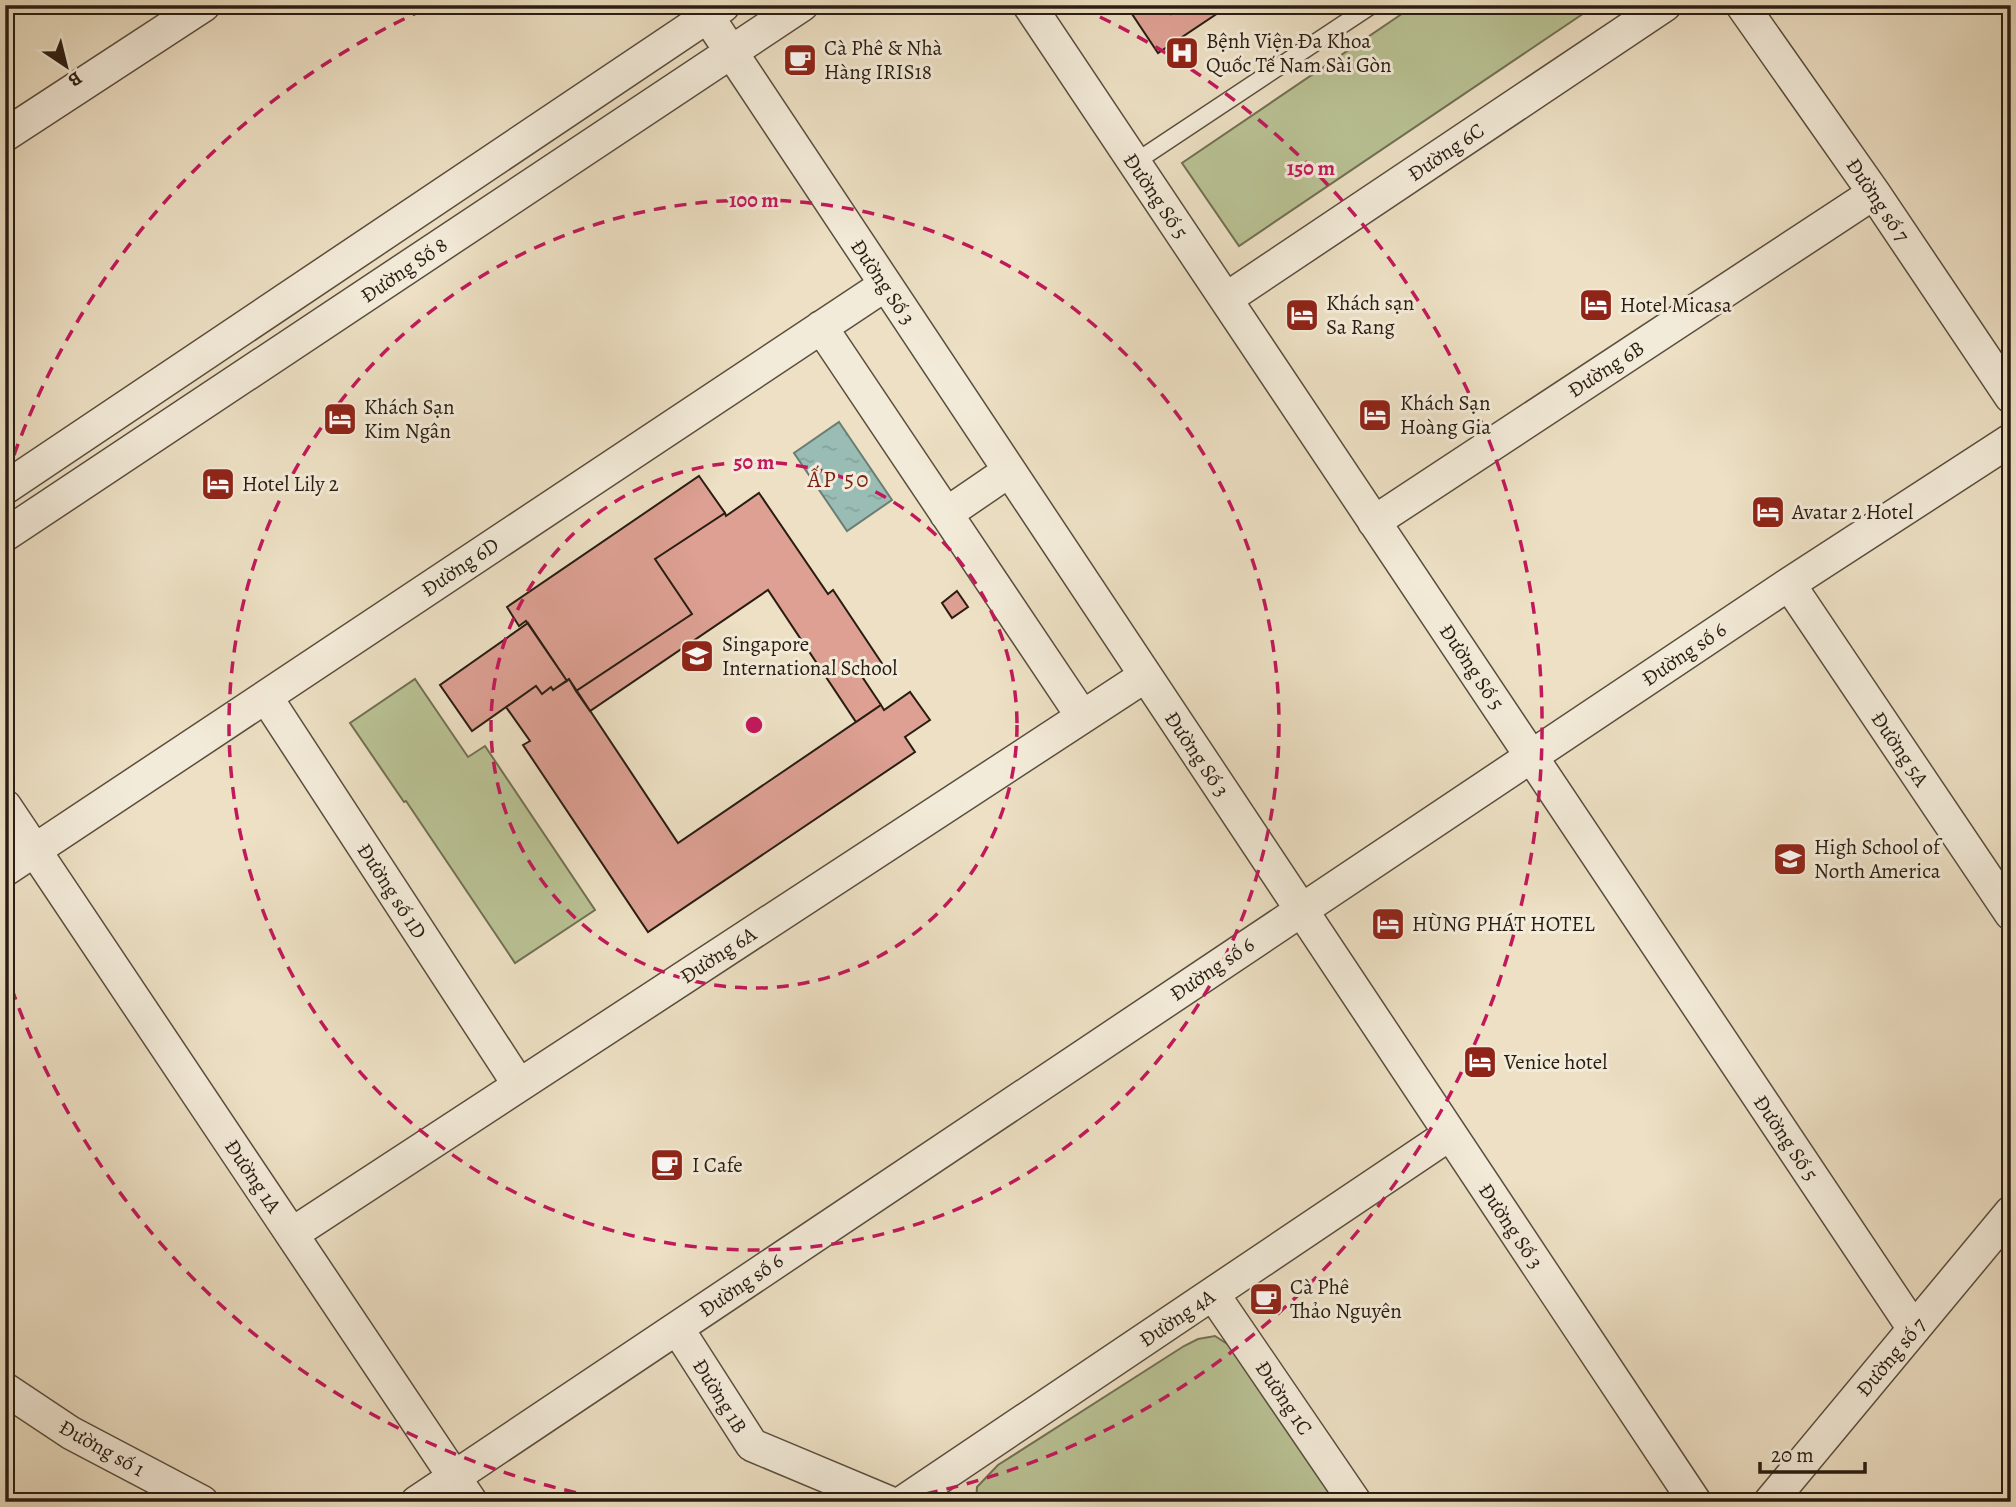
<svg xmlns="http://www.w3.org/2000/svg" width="2016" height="1507" viewBox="0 0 2016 1507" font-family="Alegreya,serif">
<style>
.green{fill:#b9c294;stroke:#717053;stroke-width:2}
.water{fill:url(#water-ripples);stroke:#6c7d73;stroke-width:2}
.building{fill:#dda093;stroke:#291d12;stroke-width:2}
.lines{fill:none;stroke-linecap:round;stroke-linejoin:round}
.service-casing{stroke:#5a4e3e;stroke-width:19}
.minor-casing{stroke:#5a4e3e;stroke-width:35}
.service{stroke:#f3ebd9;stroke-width:16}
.minor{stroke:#f3ebd9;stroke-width:32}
.ring{fill:none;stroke:#c2185b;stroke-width:3.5;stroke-dasharray:12 9}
.labels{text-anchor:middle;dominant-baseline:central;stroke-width:6;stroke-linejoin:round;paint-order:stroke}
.poi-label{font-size:21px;fill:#291d12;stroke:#f3ebd9;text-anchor:start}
.street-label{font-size:21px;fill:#291d12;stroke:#f3ebd9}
.neighbourhood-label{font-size:23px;letter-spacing:2px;fill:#7a1f14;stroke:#f3ebd9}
.centre{fill:#c2185b;stroke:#f3ebd9;stroke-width:3.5}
.ring-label{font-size:21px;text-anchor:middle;font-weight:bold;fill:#c2185b;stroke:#f3ebd9;stroke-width:6;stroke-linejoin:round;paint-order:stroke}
</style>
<defs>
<pattern id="water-ripples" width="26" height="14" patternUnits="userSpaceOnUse" patternTransform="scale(1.75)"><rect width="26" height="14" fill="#99bdb4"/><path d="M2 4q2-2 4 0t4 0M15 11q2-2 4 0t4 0" fill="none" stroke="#84a29a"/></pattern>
</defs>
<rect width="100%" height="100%" fill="#ede0c4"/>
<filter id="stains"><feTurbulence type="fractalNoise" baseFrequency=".00286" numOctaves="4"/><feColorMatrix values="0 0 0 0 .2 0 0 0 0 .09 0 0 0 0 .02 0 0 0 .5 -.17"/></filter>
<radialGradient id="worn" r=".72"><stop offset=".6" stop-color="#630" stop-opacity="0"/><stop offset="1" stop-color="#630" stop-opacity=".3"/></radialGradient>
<path class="green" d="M1415,5H1596L1239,246L1182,163Z
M415,679L468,757L485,746L595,910L515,963L406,801L404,802L350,723Z
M1215,1336L1232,1347L1336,1502H976L977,1487L998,1465L1184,1346L1198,1339Z"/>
<path class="water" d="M839,422L892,500L847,531L794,453Z"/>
<path class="building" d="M1126,5H1230L1158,53Z
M1126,5H1230L1158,53Z
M1165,5H1183L1171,14Z
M699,476L725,513L655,559L692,614L576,691L569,679L567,681L526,621L519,626L507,607Z
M759,493L828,594L833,590L883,665L863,678L881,705L856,722L768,590L590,711L576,691L692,614L655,559L725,513L726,516Z
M957,591L968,607L952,618L942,603Z
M528,623L567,681L553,690L551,687L542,694L536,686L472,731L440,685Z
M569,679L678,843L881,705L884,710L910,692L930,720L905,737L915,752L648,932L523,745L530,741L506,707L536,686L542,694L551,687L553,690Z"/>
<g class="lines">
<g class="service-casing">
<path id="service" d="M1134,163L1372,5"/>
</g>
<g class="minor-casing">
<path id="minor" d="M700,5L1695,1502
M1029,5L1914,1329
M1742,5L1874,193L2011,397
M5,135L204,5
M1226,299L1665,5
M821,327L1082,716
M5,488L723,6
M946,514L1009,471
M1374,522L1874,193
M5,535L802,5
M1789,584L2011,914
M266,697L519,1085
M5,806L471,1502
M5,870L885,285
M292,1234L1145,676
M1213,1294L1355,1502
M677,1328L752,1445L888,1502
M5,1389L71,1433L202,1502
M417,1502L1789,584L2011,440
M903,1502L1450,1134
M1770,1502L2011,1212"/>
</g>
<use href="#service" class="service"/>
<use href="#minor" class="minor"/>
</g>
<g class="ring">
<circle cx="754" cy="725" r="263"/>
<circle cx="754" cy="725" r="525"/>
<path d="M617 1501A788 788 0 0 1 7 975M7 475A788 788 0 0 1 427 8M1081 8A788 788 0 0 1 891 1501"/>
</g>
<defs>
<g id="hospital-square" transform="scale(1.75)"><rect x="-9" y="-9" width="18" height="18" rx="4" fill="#8f2418" stroke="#f3ebd9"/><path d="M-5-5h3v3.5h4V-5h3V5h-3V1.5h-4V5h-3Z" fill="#fff"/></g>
<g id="cafe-square" transform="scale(1.75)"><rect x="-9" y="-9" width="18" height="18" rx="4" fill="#8f2418" stroke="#f3ebd9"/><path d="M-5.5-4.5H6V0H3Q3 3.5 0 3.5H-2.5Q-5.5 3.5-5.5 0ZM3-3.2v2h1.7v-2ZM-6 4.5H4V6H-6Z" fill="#fff"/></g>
<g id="hotel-square" transform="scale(1.75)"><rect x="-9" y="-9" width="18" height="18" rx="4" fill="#8f2418" stroke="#f3ebd9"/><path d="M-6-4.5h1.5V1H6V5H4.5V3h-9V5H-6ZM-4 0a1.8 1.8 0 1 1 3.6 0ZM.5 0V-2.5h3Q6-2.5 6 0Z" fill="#fff"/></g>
<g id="school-square" transform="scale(1.75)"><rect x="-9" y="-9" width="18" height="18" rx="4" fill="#8f2418" stroke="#f3ebd9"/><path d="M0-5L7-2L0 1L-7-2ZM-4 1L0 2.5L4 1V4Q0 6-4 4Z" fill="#fff"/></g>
</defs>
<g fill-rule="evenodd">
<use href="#hospital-square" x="1182" y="53"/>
<use href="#cafe-square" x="800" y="60"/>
<use href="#hotel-square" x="1596" y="305"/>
<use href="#hotel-square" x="1302" y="315"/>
<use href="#hotel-square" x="1375" y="415"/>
<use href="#hotel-square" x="340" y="419"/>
<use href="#hotel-square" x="218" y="484"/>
<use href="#hotel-square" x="1768" y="512"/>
<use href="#school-square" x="697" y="656"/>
<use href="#school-square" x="1790" y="859"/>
<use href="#hotel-square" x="1388" y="924"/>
<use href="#hotel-square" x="1480" y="1062"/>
<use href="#cafe-square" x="667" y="1165"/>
<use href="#cafe-square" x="1266" y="1299"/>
</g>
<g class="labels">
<g class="poi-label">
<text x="1206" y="41">Bệnh Viện Đa Khoa<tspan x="1206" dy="24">Quốc Tế Nam Sài Gòn</tspan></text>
<text x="824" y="48">Cà Phê &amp; Nhà<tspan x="824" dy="24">Hàng IRIS18</tspan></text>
<text x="1326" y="303">Khách sạn<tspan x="1326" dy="24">Sa Rang</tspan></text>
<text x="1620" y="305">Hotel Micasa</text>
<text x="1400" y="403">Khách Sạn<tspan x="1400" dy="24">Hoàng Gia</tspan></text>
<text x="364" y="407">Khách Sạn<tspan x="364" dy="24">Kim Ngân</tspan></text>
<text x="242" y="484">Hotel Lily 2</text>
<text x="1792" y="512">Avatar 2 Hotel</text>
<text x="722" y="644">Singapore<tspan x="722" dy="24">International School</tspan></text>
<text x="1814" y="847">High School of<tspan x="1814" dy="24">North America</tspan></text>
<text x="1412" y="924">HÙNG PHÁT HOTEL</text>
<text x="1504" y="1062">Venice hotel</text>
<text x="692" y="1165">I Cafe</text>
<text x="1290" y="1287">Cà Phê<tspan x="1290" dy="24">Thảo Nguyên</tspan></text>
</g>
<g class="street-label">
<text transform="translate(1446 152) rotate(-34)">Đường 6C</text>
<text transform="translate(1156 196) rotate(56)">Đường Số 5</text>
<text transform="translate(1878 200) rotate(56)">Đường số 7</text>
<text transform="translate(404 270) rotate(-34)">Đường Số 8</text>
<text transform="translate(883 282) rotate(56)">Đường Số 3</text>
<text transform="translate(1606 369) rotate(-33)">Đường 6B</text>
<text transform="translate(460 567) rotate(-34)">Đường 6D</text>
<text transform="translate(1684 654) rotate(-34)">Đường số 6</text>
<text transform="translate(1472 667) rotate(56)">Đường Số 5</text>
<text transform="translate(1900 749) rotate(56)">Đường 5A</text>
<text transform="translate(1197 754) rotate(56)">Đường Số 3</text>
<text transform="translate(392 891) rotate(57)">Đường số 1D</text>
<text transform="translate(718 955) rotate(-33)">Đường 6A</text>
<text transform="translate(1212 969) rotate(-34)">Đường số 6</text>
<text transform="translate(1786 1138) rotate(56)">Đường Số 5</text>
<text transform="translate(253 1176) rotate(56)">Đường 1A</text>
<text transform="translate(1511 1226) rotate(56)">Đường Số 3</text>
<text transform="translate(741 1285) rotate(-34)">Đường số 6</text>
<text transform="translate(1177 1318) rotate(-34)">Đường 4A</text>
<text transform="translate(1891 1357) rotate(-50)">Đường số 7</text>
<text transform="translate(720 1396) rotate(58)">Đường 1B</text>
<text transform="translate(1284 1398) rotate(56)">Đường 1C</text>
<text transform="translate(102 1448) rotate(29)">Đường số 1</text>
</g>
<g class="neighbourhood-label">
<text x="839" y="479">ẤP 50</text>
</g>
</g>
<circle cx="754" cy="725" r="10" class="centre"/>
<g class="ring-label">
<text x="1311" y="175">150 m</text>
<text x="754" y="207">100 m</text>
<text x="754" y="469">50 m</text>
</g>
<rect width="2016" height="1507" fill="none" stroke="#ede0c4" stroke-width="28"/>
<rect x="7" y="7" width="2002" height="1493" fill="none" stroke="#291d12" stroke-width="3.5"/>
<rect x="14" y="14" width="1988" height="1479" fill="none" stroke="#291d12" stroke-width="2"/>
<g transform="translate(66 66) rotate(145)" stroke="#f3ebd9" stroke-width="5" paint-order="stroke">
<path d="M0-5L12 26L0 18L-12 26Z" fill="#291d12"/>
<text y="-10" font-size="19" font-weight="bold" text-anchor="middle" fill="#291d12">B</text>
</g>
<path d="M1760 1462v10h105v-10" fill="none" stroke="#291d12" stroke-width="3.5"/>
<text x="1771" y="1462" font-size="21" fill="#291d12" stroke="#f3ebd9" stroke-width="5" paint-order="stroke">20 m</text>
<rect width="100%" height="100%" filter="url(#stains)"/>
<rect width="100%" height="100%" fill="url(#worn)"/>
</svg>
